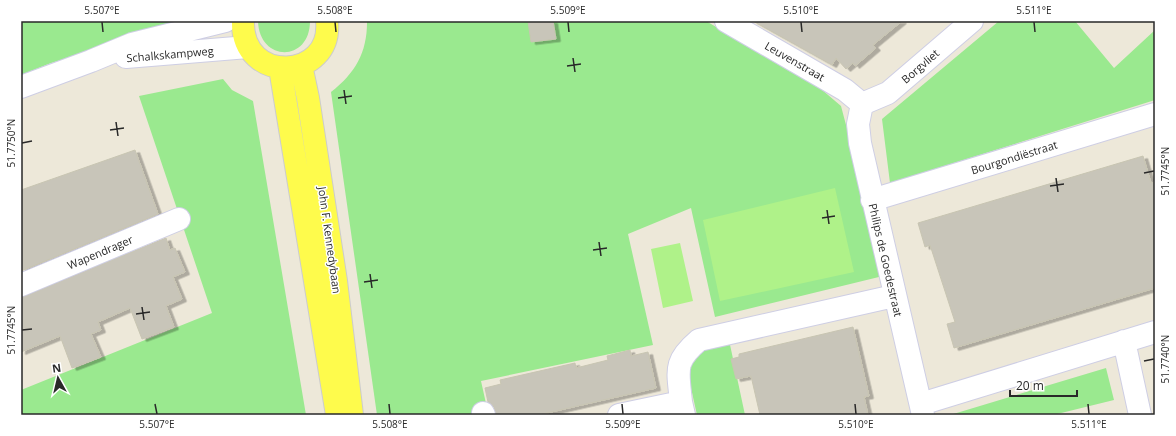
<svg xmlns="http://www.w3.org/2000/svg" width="1176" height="436" viewBox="0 0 1176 436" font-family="'Open Sans',sans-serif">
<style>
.green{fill:#9ae98f}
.pitch{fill:#aff289}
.building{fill:#c8c5b9;stroke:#c8c5b2;filter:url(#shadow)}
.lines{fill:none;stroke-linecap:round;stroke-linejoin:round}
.minor-casing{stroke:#cecee4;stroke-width:24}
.major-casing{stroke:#ccc;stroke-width:24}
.minor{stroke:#fff;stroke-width:22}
.major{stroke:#fefb4c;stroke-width:22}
.ticks{fill:none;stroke:#292929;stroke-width:1.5}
.labels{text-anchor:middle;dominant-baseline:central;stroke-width:3;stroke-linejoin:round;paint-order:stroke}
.street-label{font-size:11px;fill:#292929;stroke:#fff}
.neatline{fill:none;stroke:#292929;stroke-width:1.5}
.ticks-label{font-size:10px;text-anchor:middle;fill:#292929}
</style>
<defs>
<filter id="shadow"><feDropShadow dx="4.5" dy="2.5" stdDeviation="0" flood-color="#0004"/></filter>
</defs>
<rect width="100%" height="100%" fill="#ede8d9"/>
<path class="green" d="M21,21H193L51,63L21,75Z
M258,21H310C310,63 259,62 258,21Z
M376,21H706L821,89L841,106L870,216L883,276L715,317L691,208L628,234L653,345L481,381L487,408L478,415H377L331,92C355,73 367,53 367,22Z
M999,21H1075L1114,68L1155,30V100L890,183L882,119Z
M223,79L232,90L253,101L306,415H21V390L212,313L139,96Z
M729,340L745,415H697L689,379L691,355Z
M1106,368L1114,400L1053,415H950Z"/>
<path class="pitch" d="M835,188L854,272L720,301L703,220Z
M680,243L693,301L663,308L651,249Z"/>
<path class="building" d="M528,21H553L556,39L531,42Z
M753,21H902L873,45L876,48L855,66L853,63L846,69L836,58L832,65Z
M135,150L158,214L21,271V190Z
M1143,156L1151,183L1155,182V288L954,348L947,324L955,322L930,245L925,247L918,223Z
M166,238L170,250L175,248L185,272L173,277L182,299L166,306L174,327L142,339L130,308L98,322L101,330L91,334L101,357L72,368L60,336L21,352V297Z
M853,327L869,396L864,397L868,415H760L751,376L736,379L731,359L739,357V354Z
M630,350L631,356L648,352L656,388L538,415H496L494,407L488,402L485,388L501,384L500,380L575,363L576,368L608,360L607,356Z"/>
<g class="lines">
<g class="minor-casing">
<path id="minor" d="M726,21L845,90L862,104
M126,57L248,47
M21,87L91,61L132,44L225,21
M862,104L858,124L860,143L923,415
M862,104L888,93L972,21
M872,200L1155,114
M21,285L179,219
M1124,341L1140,415
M681,402C678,370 673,362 699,340L894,296
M921,404L1155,332
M483,413L484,415
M619,415L681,402L684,415"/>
</g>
<g class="major-casing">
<path id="major" d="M243,21C241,85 333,81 327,21
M301,65L308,98L336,281L352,415
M280,68L337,415"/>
</g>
<use href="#minor" class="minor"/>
<use href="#major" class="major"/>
</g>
<path class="ticks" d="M102,22L103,32M335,22L336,32M568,22L569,32M801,22L802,32M1034,22L1035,32M573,58L575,72M567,66L581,64M344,90L346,104M338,98L352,96M116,122L118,136M110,130L124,128M22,143L32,141M1144,173L1154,171M1056,178L1058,192M1050,186L1064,184M827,210L829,224M822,218L835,216M599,242L601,256M593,250L607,248M370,274L372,288M364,282L378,280M142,307L144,320M136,314L150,312M22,330L32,329M1144,361L1154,359M155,404L157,414M389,404L390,414M622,404L623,414M855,404L856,414M1088,404L1089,414"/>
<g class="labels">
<g class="street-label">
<text transform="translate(170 54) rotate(-5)">Schalkskampweg</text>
<text transform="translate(795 61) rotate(30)">Leuvenstraat</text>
<text transform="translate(920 66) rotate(-41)">Borgvliet</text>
<text transform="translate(1014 157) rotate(-17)">Bourgondiëstraat</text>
<text transform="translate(330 240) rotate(82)">John F. Kennedybaan</text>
<text transform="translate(100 252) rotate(-23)">Wapendrager</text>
<text transform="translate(886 260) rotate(77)">Philips de Goedestraat</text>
</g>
</g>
<rect width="1176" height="436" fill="none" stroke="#ffffff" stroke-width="44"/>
<g transform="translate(58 378) rotate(352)" stroke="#ffffff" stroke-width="3" paint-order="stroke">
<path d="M0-3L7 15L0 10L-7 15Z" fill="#292929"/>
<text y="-6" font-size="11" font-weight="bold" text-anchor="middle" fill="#292929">N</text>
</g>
<path d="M1010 390v6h67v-6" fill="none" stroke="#292929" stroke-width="2"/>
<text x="1016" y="390" font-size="12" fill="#292929" stroke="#ffffff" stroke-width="3" paint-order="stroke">20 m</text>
<rect x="22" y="22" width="1132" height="392" class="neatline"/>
<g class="ticks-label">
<text x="102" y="14">5.507°E</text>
<text x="335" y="14">5.508°E</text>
<text x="568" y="14">5.509°E</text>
<text x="801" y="14">5.510°E</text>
<text x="1034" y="14">5.511°E</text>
<text transform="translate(11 143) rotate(-90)" y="4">51.7750°N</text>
<text transform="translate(1165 171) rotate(-90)" y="4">51.7745°N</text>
<text transform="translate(11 330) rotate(-90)" y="4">51.7745°N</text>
<text transform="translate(1165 359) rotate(-90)" y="4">51.7740°N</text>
<text x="157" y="428">5.507°E</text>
<text x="390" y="428">5.508°E</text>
<text x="623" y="428">5.509°E</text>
<text x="856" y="428">5.510°E</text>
<text x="1089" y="428">5.511°E</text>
</g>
</svg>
